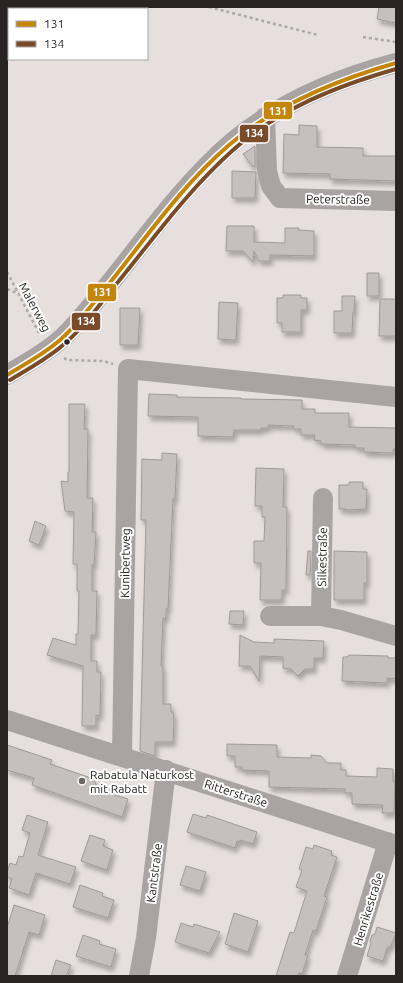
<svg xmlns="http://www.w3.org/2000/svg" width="403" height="983" viewBox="0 0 403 983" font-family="Ubuntu,sans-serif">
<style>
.building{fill:#c5c0be;stroke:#9f9a98;filter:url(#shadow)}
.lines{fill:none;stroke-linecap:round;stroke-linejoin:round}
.path{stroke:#aca7a8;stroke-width:2.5;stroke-dasharray:3 3;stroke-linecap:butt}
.minor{stroke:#aaa3a4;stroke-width:20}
.bus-1-casing{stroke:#fff;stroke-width:7}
.bus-2-casing{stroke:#fff;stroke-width:7}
.bus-1{stroke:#c48609;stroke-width:4}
.bus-2{stroke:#7a4b2a;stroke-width:4}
.bus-dot{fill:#2a2524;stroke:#fff;stroke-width:1.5}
.poi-dot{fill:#6c6665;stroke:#fff;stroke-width:1.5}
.labels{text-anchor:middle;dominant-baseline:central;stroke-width:4;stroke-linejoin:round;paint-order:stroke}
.street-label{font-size:12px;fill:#2a2524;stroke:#fff}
.poi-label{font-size:12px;fill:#2a2524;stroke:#fff;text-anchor:start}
.line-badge{stroke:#fff;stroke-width:1.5}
.badge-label{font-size:11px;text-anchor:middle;font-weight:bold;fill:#fff}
</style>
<defs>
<filter id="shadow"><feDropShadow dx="2.5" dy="4.5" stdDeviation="2" flood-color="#0004"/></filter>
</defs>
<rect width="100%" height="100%" fill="#e7dfde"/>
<path class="building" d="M379,7H396V23L377,19Z
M299,125L317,126V147L363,148V156H396V181L330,179V174L283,173L284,134L299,135Z
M255,146V165L253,167L243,154Z
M232,171L256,172L255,198H232Z
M227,226H254V242L285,243V228H299L298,230L314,231V256L270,255V261H259L254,251L253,262L243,251H226Z
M367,273H379V296H367Z
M283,295H301V298H307V310H301V332H282V323H277V298H283Z
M342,296H355L354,312H353L352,333H334V311H342Z
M380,299H396V336H379Z
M219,302L238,303L236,340L218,339Z
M120,308H140L138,345H120Z
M149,394L177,395V397L241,398V399L302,400V409H315V413H349V427L396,428V449H393V453L364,452V448H355V445L321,444V441L314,440L315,435H301V429H294V426L268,425V428H261V430H234L233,437L198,436V417L148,416Z
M69,404H85L84,429H88L87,498H93L92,532H96L94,565H92V591H97L96,635H91V661H97V672H101L100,716L96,715V726H82L83,666L47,655L53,638L76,645V634H78L79,591H77V564H73L74,512L65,511L61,481L68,482V472H69Z
M162,453L177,454L175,499H173L168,609H166V618H163L161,666H163V704H171V712H173L174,719L173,742H155V756L140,751L146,520H141L142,459L162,460Z
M256,468L284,469L283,507H287L286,590H282V600H260L261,563H254V541H264L265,517H262V506H255Z
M349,482H363V489H367L366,509L346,510V509H339V485H349Z
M35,521L46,526L39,545L29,541Z
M308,551H311L310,575H306Z
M334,551L367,552V583H364V600H334Z
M230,611H244L243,625L229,624Z
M240,635L254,642L274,643V639L324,641L323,658H314V669H305L298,676L291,669L283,668V657L260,656L259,681L250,666H239Z
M349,655L388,656V658H396V679L387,678V683L342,681L343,657H347Z
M227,744L277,745V757L311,758V755L321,756L327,763H341V770H346V776L377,777V768L393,769V781L395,782L394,813H382L383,805L352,804V793H345V789L269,787V771L242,770V767H235V756H227Z
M7,745L52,760L50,764L94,779L96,785L116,791L115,795L128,799L122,817L32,785L34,778L7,770Z
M193,814L206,818L207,815L257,832L253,844L240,840V842L237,841L235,848L187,832Z
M27,815L48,822L38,855L76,867L70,884L36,873L29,895L9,888L12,879L7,877V872L10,863L16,865L19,856L23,857L30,833L22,830Z
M90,835L105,840L103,846L113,850L107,870L81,861Z
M314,845L332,851L331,855L337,857L324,896L327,897L316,931L313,930L305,955H308L302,974L299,973L298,976H276L290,932L294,933L307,891L296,887L302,870L299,869L306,847L313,849Z
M186,866L206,872L200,891L180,885Z
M80,885L103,893L102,896L114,900L108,918L73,907Z
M14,905L45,915L39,935L29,932L15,976H7V928Z
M234,913L258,921L248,952L225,944Z
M181,923L193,927L194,924L220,932L209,953L175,942Z
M377,927L396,933L391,946L387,948L383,961L367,956L371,943L370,941L372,935L375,934Z
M83,935L100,941L99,944L116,949L111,967L76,956Z
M56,960L71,965L66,976H51Z"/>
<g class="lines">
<path class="path" d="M209,7L318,35
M363,37L396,42
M7,272L40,335
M7,289L19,294
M64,358L67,360L103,361L113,364"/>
<path class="minor" d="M265,117L267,171L271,186L280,198L396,201
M7,375C25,364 44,354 60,340C79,323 94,302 110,283C142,243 173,200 209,164C259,112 327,81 396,63
M270,616H321L341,620L396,636
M321,616L323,498
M7,720L396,845
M122,757L128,369L396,397
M139,976L146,938L166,770
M347,976L388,842"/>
<g class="bus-1-casing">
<path id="bus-1" d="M7,375C25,364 44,354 60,340C77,325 90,307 104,290C144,241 180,187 229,145C277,104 336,80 396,63"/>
</g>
<g class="bus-2-casing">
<path id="bus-2" d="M10,380C28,369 47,359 63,345C81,330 95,311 109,293C149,245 185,193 232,151C278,109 337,86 396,69"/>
</g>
<use href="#bus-1" class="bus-1"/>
<use href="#bus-2" class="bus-2"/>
</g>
<circle class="bus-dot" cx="67" cy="342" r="3.5"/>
<circle class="poi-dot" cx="82" cy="781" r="4"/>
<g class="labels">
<g class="street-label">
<text transform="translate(338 199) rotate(1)">Peterstraße</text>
<text transform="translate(35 307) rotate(62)">Malerweg</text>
<text transform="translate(322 557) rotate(-89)">Silkestraße</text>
<text transform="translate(125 563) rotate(-89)">Kunibertweg</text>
<text transform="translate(236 793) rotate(18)">Ritterstraße</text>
<text transform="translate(154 873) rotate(-83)">Kantstraße</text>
<text transform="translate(368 909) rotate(-73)">Henrikestraße</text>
</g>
<g class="poi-label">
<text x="90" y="774">Rabatula Naturkost<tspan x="90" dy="14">mit Rabatt</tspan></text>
</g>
</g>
<g class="line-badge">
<rect x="263" y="101" width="30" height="19" rx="4" fill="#c48609"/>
<rect x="239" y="124" width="30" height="19" rx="4" fill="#7a4b2a"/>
<rect x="87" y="283" width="30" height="19" rx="4" fill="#c48609"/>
<rect x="71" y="312" width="30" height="19" rx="4" fill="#7a4b2a"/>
</g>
<g class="badge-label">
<text x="278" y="115">131</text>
<text x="254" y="137">134</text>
<text x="102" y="296">131</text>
<text x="86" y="325">134</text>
</g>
<rect width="403" height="983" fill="none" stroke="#2a2524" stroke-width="16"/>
<rect x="8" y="8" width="140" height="52" fill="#ffffff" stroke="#aaa8a7"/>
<rect x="16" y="21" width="20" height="6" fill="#c48609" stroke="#aaa8a7"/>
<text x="44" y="28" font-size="12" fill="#2a2524">131</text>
<rect x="16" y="41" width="20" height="6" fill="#7a4b2a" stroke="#aaa8a7"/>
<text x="44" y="48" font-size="12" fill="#2a2524">134</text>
</svg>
